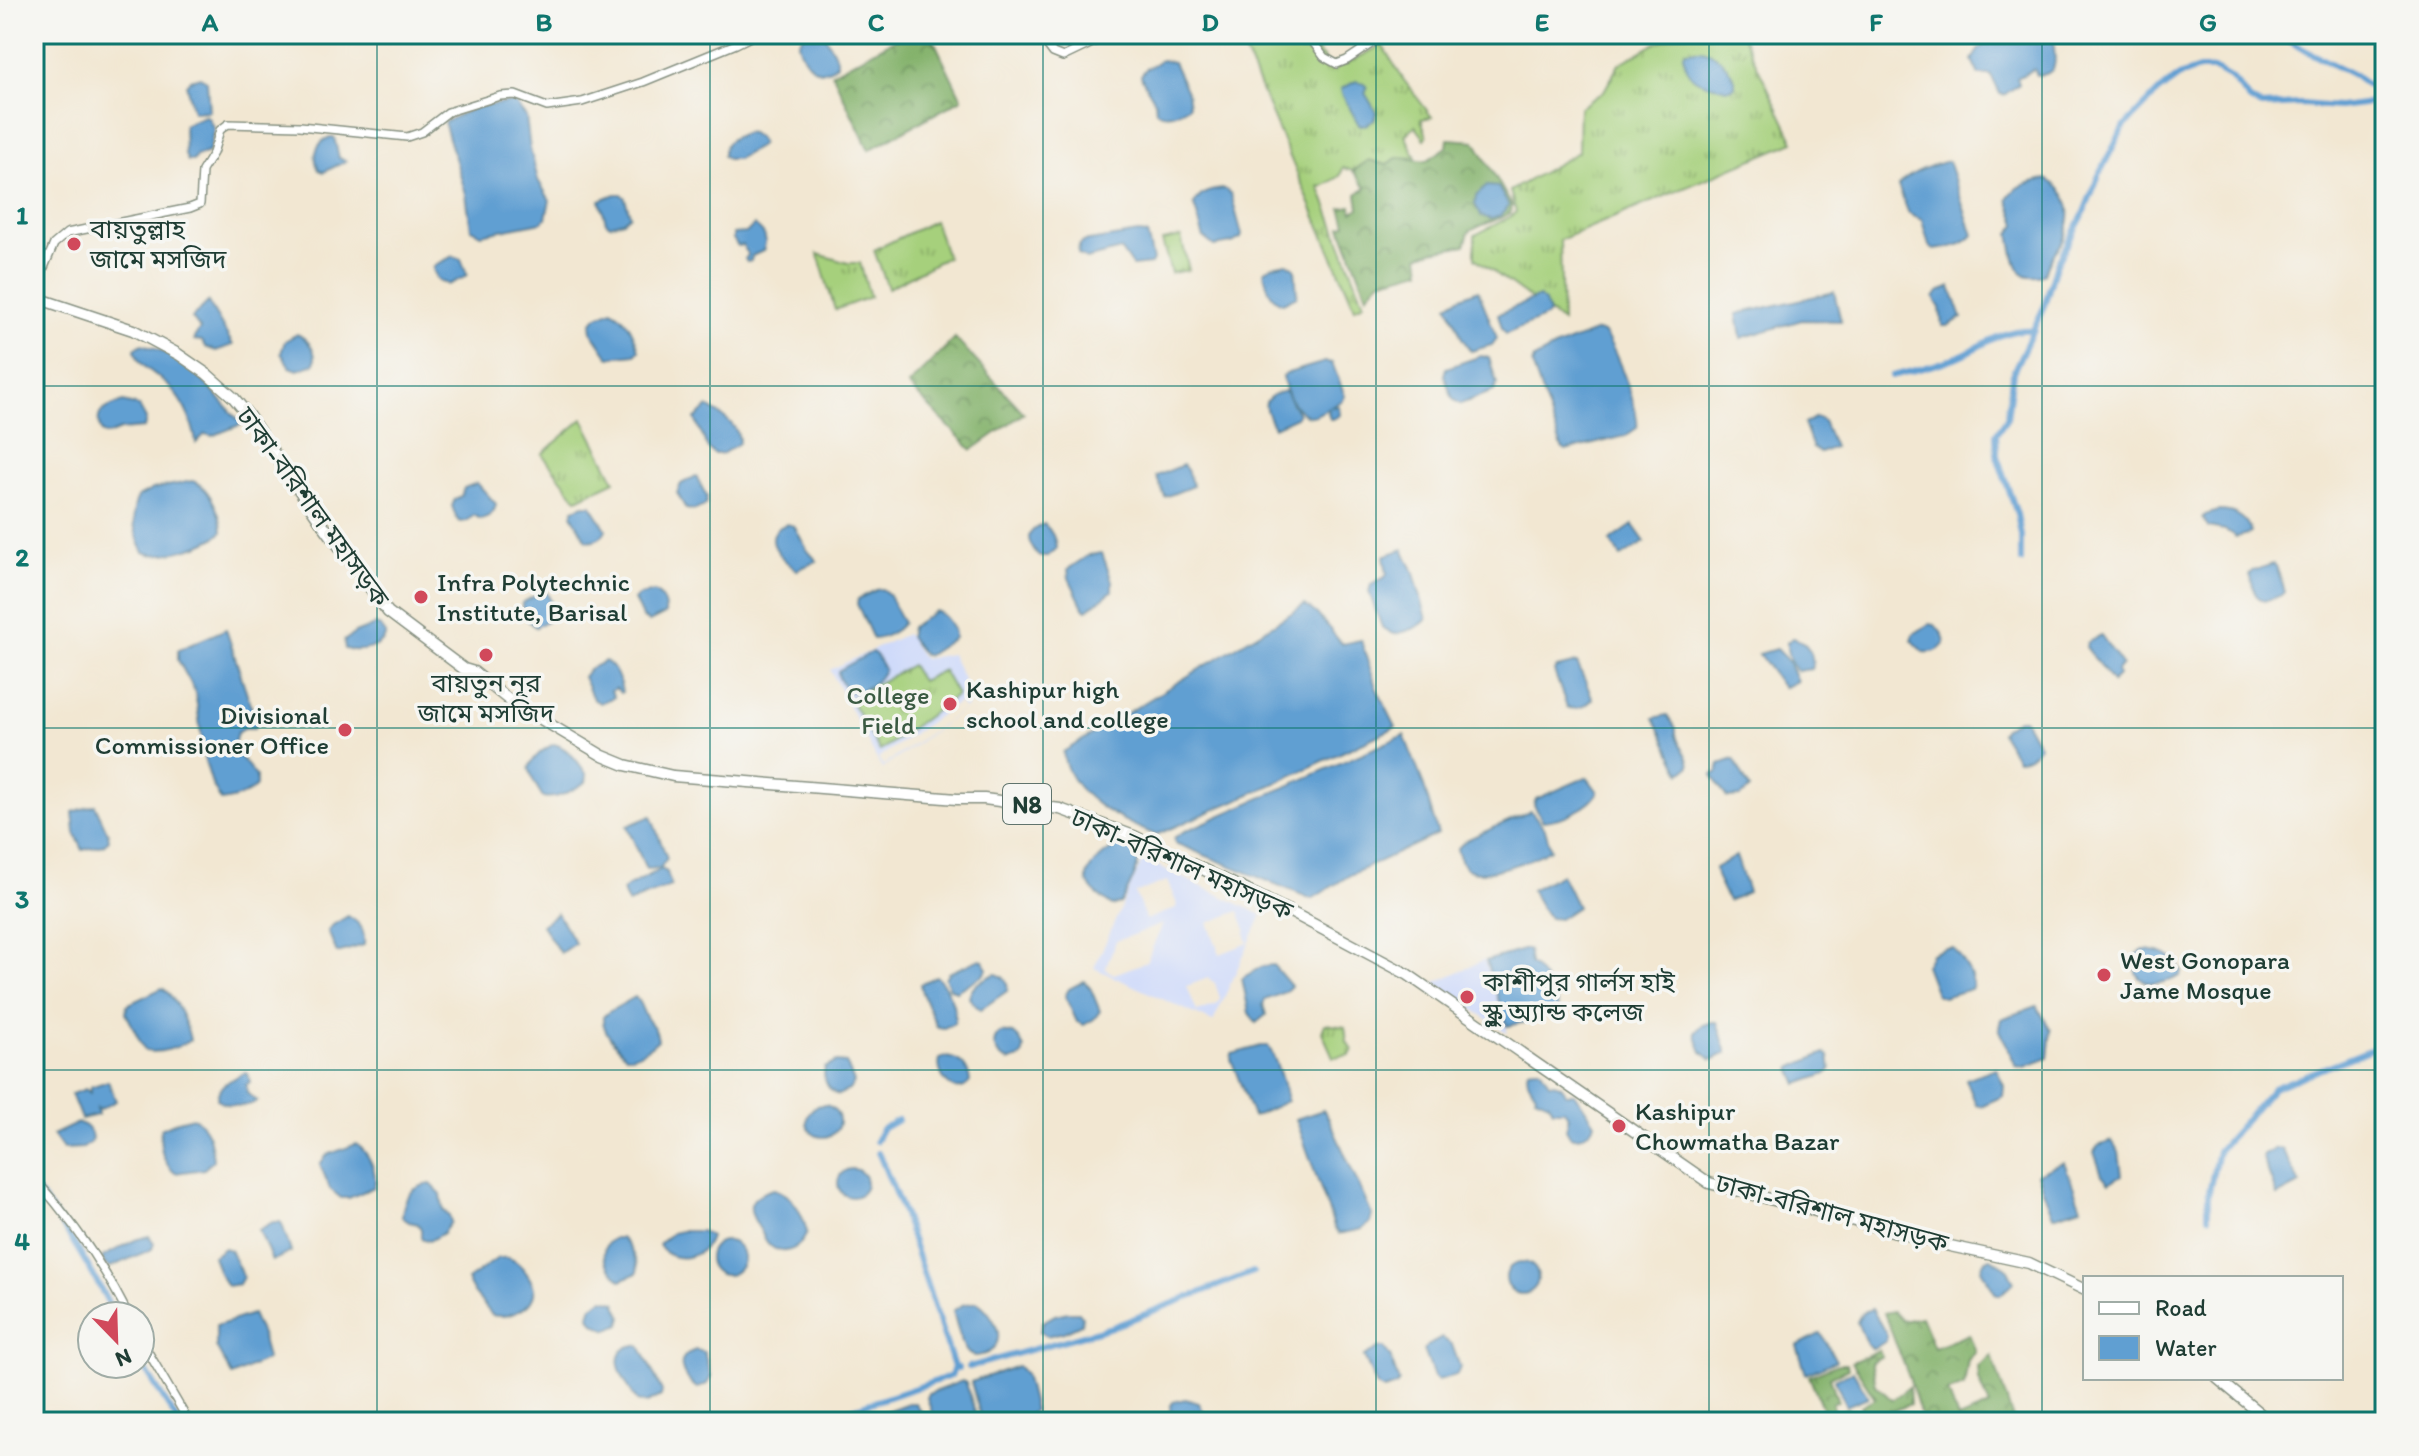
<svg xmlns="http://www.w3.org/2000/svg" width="2419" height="1456" viewBox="0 0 2419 1456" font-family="Itim,'Noto Sans Bengali',sans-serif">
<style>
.built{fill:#cfdafa;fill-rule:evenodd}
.grass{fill:url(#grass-tufts);stroke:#628658;stroke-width:2}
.forest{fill:url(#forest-crowns);stroke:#527850;stroke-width:2}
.water{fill:#609fd2;stroke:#406e83;stroke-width:2}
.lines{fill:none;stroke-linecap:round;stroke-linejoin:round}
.canal{stroke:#609fd2;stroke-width:6}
.tertiary-casing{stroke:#889283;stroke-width:10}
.trunk-casing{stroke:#889283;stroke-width:13}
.tertiary{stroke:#fff;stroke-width:7}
.trunk{stroke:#fff;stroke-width:10}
.grid{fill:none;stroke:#0f766e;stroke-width:2;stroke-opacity:0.55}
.poi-dot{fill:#d1495b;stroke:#f6f6f2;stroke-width:3}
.labels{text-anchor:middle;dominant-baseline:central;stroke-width:7;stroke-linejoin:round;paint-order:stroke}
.shield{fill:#f6f6f2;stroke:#60746d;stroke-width:2}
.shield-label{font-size:24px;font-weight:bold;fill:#1f3d34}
.poi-label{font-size:26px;fill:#1f3d34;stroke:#f6f6f2;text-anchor:start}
.street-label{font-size:26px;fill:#1f3d34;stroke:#f6f6f2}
.park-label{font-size:26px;fill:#3a5a42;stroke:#f6f6f2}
.neatline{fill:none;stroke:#0f766e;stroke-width:3}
.grid-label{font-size:26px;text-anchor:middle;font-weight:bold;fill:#0f766e}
</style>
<defs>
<pattern id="grass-tufts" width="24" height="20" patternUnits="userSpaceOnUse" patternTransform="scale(2)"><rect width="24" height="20" fill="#a6d07c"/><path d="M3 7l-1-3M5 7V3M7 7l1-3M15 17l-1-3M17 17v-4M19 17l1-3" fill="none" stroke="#87aa66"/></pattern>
<pattern id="forest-crowns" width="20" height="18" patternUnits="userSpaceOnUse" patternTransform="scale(2)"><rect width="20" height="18" fill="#84b26c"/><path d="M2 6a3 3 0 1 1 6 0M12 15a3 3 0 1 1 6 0" fill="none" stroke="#6b925a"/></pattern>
</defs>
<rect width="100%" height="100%" fill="#f6f6f2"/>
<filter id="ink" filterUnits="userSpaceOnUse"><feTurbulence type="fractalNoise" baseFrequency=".0125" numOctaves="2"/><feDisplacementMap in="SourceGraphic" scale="16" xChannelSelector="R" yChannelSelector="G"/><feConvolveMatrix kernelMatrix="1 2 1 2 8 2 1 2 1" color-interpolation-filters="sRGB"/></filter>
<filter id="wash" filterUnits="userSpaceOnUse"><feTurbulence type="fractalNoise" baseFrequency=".006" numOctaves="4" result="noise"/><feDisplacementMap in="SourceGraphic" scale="32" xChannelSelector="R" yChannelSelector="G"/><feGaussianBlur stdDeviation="1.8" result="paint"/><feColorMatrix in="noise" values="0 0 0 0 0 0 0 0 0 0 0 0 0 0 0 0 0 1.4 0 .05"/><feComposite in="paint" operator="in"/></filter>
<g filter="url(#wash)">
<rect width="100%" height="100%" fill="#f2e7d2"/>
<path class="built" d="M906,634L923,659L951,654L969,692L967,707L882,769L830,670ZM921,681L880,750L850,699ZM959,702L964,709L883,766L878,758Z
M1143,859L1262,915L1213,1022L1094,968ZM1167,881L1177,904L1176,908L1146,920L1135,893ZM1239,911L1247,932L1245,933L1248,943L1220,954L1208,923ZM1163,924L1146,962L1114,974L1105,969L1116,941ZM1208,978L1215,983L1220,998L1219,1002L1216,1005L1197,1012L1187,986Z
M1484,960L1508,1033L1434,983Z"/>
<path class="grass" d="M1237,34H1302L1328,64L1342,66L1382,45L1403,79L1432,117L1421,119L1427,136L1425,139L1415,126L1405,135L1416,158L1398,157L1387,165L1369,161L1353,171L1343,168L1340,176L1322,187L1319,186L1364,303L1355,308Z
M1681,34H1742L1794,142L1560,240L1562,322L1475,258V235L1510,217L1516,212L1510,191L1578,152L1579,108L1604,91L1619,64L1658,42Z
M934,221L947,257L888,288L874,250Z
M1181,237L1189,270L1171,273L1162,241Z
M818,254L848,263H860L870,297L835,310Z
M583,419L615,481L577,499L542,454Z
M911,665L921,681L943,670L957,695L880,751L850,699Z
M1325,1024L1345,1027L1347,1042L1353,1050L1350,1055L1333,1057L1322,1032Z"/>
<path class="forest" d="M905,34H931L962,99L869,150L832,73Z
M1448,139L1475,141L1512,206L1510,213C1497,222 1482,223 1469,232L1465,245L1432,251L1419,256L1421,270L1380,281L1367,295L1341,227L1346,224L1341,208L1351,206L1353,212L1359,208L1357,194L1366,188L1353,171L1369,160L1387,165L1398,157L1426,161L1447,147Z
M955,338L1024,413L972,450L908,385Z
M1893,1311L1902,1321L1921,1317L1934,1348L1969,1334L1976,1352L1968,1360L1964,1386L1948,1392L1958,1419L1990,1406L1979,1380L1978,1366L1992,1356L2014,1422H1923L1910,1380L1884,1313Z
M1879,1350L1882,1356L1871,1362L1876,1385L1892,1400L1909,1387L1910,1404L1867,1422H1828L1809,1376L1838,1364H1847L1848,1369L1830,1377L1838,1402L1832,1403L1835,1414L1847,1409L1857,1421L1864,1414L1861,1406L1875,1398L1852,1362Z"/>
<path class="water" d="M804,34H824L837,58V64C818,82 803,61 798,43Z
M1997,34H2054C2051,52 2065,75 2037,75L2034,69L2017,78L2019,84L2004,95L2000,94L1991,75H1979L1972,60L1979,49L1998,37Z
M1697,50C1715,49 1726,65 1735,79V87C1726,91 1725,88 1715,86C1694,82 1688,78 1683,55L1686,51Z
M1161,60L1173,62L1187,92L1189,106C1179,112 1167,119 1156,111L1155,101L1142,79L1141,75L1146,69Z
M200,77L207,81L209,111L193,112L186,84L190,80Z
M1356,81L1364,83L1367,88L1365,93L1377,113L1375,119L1366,125H1359L1342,94L1341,89Z
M514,102L526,117L530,149L538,180L550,200L546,218L542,222L481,234L471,229L466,194L444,122L476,107Z
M204,116L208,117L214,129L209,152L196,156L193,161H188L185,155L184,125Z
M748,132L758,137L761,144L758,147L737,159H727L723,156C723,140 735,136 748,132Z
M330,137H334L339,158L346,161L324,172L319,170C312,156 316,143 330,137Z
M1948,161L1973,235C1964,246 1948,248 1934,250L1929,246L1922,220L1909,214L1898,186C1909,173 1932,165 1948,161Z
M2047,179C2072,194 2074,215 2063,241C2060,247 2055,251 2052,257C2048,263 2047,269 2043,275C2013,283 2015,255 2010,234L2017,224L2008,199C2014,185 2033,181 2047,179Z
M1487,186L1498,187L1509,206L1500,216L1491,219L1481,216L1475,204L1476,196Z
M1225,189L1231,194L1242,235L1241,238L1232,243L1214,246L1204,238L1194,205C1200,192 1211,190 1225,189Z
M615,194H621L625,198L630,215L623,221L610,225L606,222L600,200Z
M754,225C765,233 768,237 763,251L752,256L751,261L747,262L745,259L748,255L743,245L738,246L733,239V234L746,233Z
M1138,233L1147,234L1153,260L1151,264L1132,266L1121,250L1086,259L1078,254L1079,245L1083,242Z
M453,256L461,259L467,274L465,277L448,285L437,279L433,269L435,265Z
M1287,263L1295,268L1297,296L1283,303C1268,299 1267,284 1264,271L1272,266Z
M1951,287L1962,318L1947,326H1942L1940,308L1934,298L1938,292Z
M1478,290L1497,338L1492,345L1471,351L1462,338L1448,305L1459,298Z
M1834,292L1841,321L1802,320L1741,338L1737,314Z
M1539,297L1545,302L1549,314L1546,317L1506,334L1502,328L1498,314Z
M208,302L233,345L216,351L205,347L202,341L194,340V338L200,329L192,318Z
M612,310C628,318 634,334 639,350L635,354L609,357L592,332L591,323L596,317Z
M1597,331C1603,333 1604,332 1607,338C1617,354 1640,412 1637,428L1625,436L1566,451L1562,448L1532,365L1534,359L1556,347Z
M297,334C308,339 318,352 314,364L298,370L290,367L281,353L285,341Z
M142,344C187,355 212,391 242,424L212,436L205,434L196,443C193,420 181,396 163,381C151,370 138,366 135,349Z
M1481,356L1489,358L1497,384L1494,391L1460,404L1453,399L1444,375L1446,368Z
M1325,362L1332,363L1345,396L1343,400L1331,407L1339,406L1340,415L1333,419H1330L1328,413L1329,408C1325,410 1316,416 1311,416C1295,415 1285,391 1283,376L1288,373Z
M1285,391L1298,414L1296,417L1274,427C1263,408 1259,397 1285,391Z
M123,402L139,406L146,419L144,428L120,430L108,435L102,433C92,411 105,408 123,402Z
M708,407C722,416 740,425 739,443L722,454H714L708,449L695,419Z
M1816,417L1823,421L1834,447L1820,453L1813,448L1804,424Z
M1183,465L1187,470L1193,486L1165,497L1156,476Z
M696,476L707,497L706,504C700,509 695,511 686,509L677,493L681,484Z
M192,481C209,485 222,516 222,532C210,545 160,560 144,552C135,537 129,513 138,497L153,489Z
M477,483L496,504C494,514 489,517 480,519L474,515L467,521L460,522L457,519L452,506L455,499L461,496L464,488Z
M584,505H591L606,529C603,538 594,542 586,540L572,515L574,509Z
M2218,511C2234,511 2246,516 2251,532L2249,534L2236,537L2225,530L2208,527L2203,518L2205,515Z
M787,524L794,526L808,551L817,561L797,570C780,559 758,534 787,524Z
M1044,524C1052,531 1056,538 1056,549L1048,556H1038C1026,540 1024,532 1044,524Z
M1633,525L1645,542L1621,557L1610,541Z
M1403,549L1413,570L1427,619C1418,629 1407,631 1394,634L1382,627L1369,592L1371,584L1384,578L1387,574L1384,556Z
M1102,553L1112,581V591L1087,610L1083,607L1069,578L1068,569L1089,555Z
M2273,564L2276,566L2285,592L2282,595L2264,601L2257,596L2249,575L2252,571Z
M882,589L888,594L903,623C896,631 884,639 873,639L857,604L858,599L876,590Z
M544,591L547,593L557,615L536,627C528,623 521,612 522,603Z
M654,592C662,595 666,606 665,614L649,622L642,617L634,600L638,596Z
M1305,605L1317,614L1342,644L1361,640L1376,687L1396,727L1278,782L1156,835C1119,820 1068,796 1063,752Z
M935,611C945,614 955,627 954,638L928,655L923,654L909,637L911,627Z
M1929,624L1935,625L1943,635L1945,643C1939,651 1934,653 1924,652L1912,640L1914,634Z
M375,625L381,627L386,634C382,650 359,652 345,649L344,641L355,633Z
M226,629L257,725L254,728H244L237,733L233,748L256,776V786C247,796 234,799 221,801L212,784L205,761L195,691L178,660V650Z
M2101,635L2122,665L2117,671L2118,676L2112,682L2086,647L2087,643Z
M1793,638C1807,641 1816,656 1811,669L1797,671C1790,664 1786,652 1787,642Z
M1776,649L1788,661L1797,681L1783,688L1759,654Z
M872,652L876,655L884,669C879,683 862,693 848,692L839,678L838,671Z
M605,661C615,666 621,682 622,692L620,693L616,688L611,691L614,697L600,703L593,699L583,677L589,669Z
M1577,663L1593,699C1586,706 1576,711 1567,707L1554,671L1557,668Z
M1667,715L1676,728C1674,745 1689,751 1690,766L1681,773L1654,718Z
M2018,719H2024L2039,746C2034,754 2026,760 2017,759L2001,733L2003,729Z
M1404,735L1423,783L1438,834L1350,875L1312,899L1175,843L1174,838L1183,832Z
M554,744C569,748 579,763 587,775L586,782C572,790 559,800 543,797L534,782L529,768C534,756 543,750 554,744Z
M1734,759L1750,789L1740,797L1727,798L1712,775L1718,772L1720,764Z
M1587,777L1598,792C1591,808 1560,820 1543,821L1534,805L1536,799Z
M95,805L108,833L109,840L103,845L83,850L75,833L73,812Z
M1531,811L1545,829L1551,849C1536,858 1479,882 1465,867C1461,863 1459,855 1457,849L1466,840Z
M651,816L667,858L660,868L646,869L627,826Z
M1124,843C1155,845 1128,889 1121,903L1112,906C1090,889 1074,879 1101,857C1108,851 1115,846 1124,843Z
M1736,856L1748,892L1728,901L1716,876L1715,868Z
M661,869L667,872L671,886L628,903L623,892L625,888Z
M1561,874L1577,907L1559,919L1550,918L1542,909L1531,890Z
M557,913L575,943L560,953L542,925Z
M348,916C361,924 365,929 364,945L337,953L328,931L333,925Z
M1946,948H1953C1962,958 1971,972 1973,985L1971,989L1943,997L1936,994L1925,965L1931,954Z
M1526,949L1528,950L1530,964C1541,972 1555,994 1558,1008L1539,1019L1507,1026L1486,961Z
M2144,950C2161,951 2174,955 2182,972L2180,976C2158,988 2127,987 2137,954Z
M980,959L984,961L987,969L983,975L956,991L950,988L945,978L948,973Z
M1273,965L1291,986L1285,992L1265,1000L1263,1004L1266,1015L1256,1023L1249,1013L1242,978L1263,966Z
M996,974C1005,977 1009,981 1007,991L980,1010L969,998C971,985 984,978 996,974Z
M936,976C947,985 958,1009 954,1023L944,1028L937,1027L922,993L920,984Z
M1084,981L1091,989L1100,1011L1094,1019L1084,1025L1077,1022L1065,996L1069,989Z
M162,988C175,995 187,1025 190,1040C178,1048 160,1054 145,1051L126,1013L127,1005Z
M635,997C641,1003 641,1008 645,1015C651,1026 656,1026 658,1040C651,1047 637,1057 626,1056C617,1045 602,1033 603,1017L607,1013Z
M2037,1006L2051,1030L2048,1058L2025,1067L2016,1066L1999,1028L2001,1019Z
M1712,1022H1717L1727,1053L1712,1060L1702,1052L1695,1033L1701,1026Z
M1000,1033C1014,1031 1019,1037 1024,1048L1022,1057L1011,1061C997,1059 988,1043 1000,1033Z
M1261,1046H1268C1274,1054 1286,1090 1287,1101L1253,1117L1231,1059L1232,1054Z
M1825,1053L1829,1056L1831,1070L1826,1074L1798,1084L1791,1068Z
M945,1057C960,1058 969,1067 970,1082C956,1100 935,1076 940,1059Z
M836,1062L846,1063L854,1082L849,1090L838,1095C828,1091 822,1078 825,1068Z
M1535,1068H1540L1549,1083C1558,1083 1563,1085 1566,1094H1574L1581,1102L1595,1123C1589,1133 1581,1140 1570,1136L1566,1129L1569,1116L1564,1110H1553L1549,1103L1535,1097L1536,1094C1531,1085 1525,1080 1528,1069Z
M1996,1068L2004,1086L2003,1096L1981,1106L1976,1105L1966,1079Z
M244,1073H247L250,1082L246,1085L247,1093L257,1101C247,1108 227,1107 217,1099C219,1081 231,1082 244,1073Z
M108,1081L116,1101L99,1110L97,1108L98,1115L81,1119L71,1094L86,1089L90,1093V1087Z
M807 1121a16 16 0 1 1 32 0a16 16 0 1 1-32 0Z
M1323,1110L1329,1119L1372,1215L1370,1223L1362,1229L1339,1234L1335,1229L1296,1119Z
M193,1117C210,1128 211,1142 213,1160L204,1169L175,1173C162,1162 159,1145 161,1129L178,1121Z
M78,1123C87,1124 94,1133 91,1142L83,1148L63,1149L53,1135Z
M2112,1141L2119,1152L2122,1175L2109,1183L2102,1175L2094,1152L2098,1146Z
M356,1144C369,1152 378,1173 374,1187L349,1198H341L330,1189L320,1164L327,1155Z
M2276,1148L2282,1149L2300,1184L2277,1196L2262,1156Z
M2064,1162L2081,1207L2053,1216L2037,1174Z
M838 1183a14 14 0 1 1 28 0a14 14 0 1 1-28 0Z
M431,1184L441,1194L443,1210L449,1215L451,1222L443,1233L429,1241L421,1238V1229L418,1224L409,1222L402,1217C403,1199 411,1186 431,1184Z
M774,1189C794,1194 802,1214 807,1232C802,1247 786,1257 772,1247C766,1243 764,1237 761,1231C746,1209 745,1197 774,1189Z
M273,1222H280L282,1224L291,1252L272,1261L259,1230Z
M681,1231H701L710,1236C706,1259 670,1266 659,1245L660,1243L672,1233Z
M149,1236L154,1243L152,1249L111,1267L105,1265L102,1258L104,1256L135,1240Z
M614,1238H621C629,1245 639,1262 637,1273L621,1280C607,1267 594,1251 614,1238Z
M709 1258a17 17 0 1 1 34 0a17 17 0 1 1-34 0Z
M224,1248L230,1250L243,1277L239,1284L227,1286L219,1273L213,1256Z
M498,1258C502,1258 507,1257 511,1259C521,1263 536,1283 534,1294C531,1310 505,1319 492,1315L474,1293L467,1280Z
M1991,1258L2007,1268L2014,1282L2000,1295L1995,1293L1981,1269L1984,1261Z
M1506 1278a16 16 0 1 1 32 0a16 16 0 1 1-32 0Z
M603,1299L616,1302L622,1316L620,1324L607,1330L594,1323L589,1315L592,1306Z
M977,1302C988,1309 1004,1330 996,1345C992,1353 975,1360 968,1353C961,1347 956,1321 953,1311L962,1305Z
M1872,1309L1887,1336L1886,1341L1873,1349L1867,1345L1857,1322L1862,1312Z
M1068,1312H1079L1082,1316L1081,1324L1064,1332L1047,1336L1040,1331L1043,1322L1055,1315Z
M252,1314L261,1334L267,1359L232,1376L216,1347V1326Z
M1821,1333L1836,1361L1806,1374L1797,1346Z
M1442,1338L1452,1345L1460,1367L1457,1375L1438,1380L1434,1377L1424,1350L1427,1346Z
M635,1345L640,1346L662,1391L661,1396L647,1403L637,1401C627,1384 602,1351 635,1345Z
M1380,1348H1384L1390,1356L1399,1382L1396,1386L1384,1390L1377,1386L1364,1357Z
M696,1350L704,1352L711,1377L707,1384L697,1388C681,1377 673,1357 696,1350Z
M1018,1366L1025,1374L1034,1410C1022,1427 1001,1422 982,1422L971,1382Z
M1853,1371L1868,1397L1846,1406L1835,1379Z
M962,1381L966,1383L978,1422H935L927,1398L928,1394Z
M1185,1399L1199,1403L1209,1422H1171L1170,1407L1173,1402Z
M908,1403H915L927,1422H857Z"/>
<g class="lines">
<path class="canal" d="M2280,34L2299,47L2355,76L2385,98
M1892,376C1912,371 1933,366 1952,359C1983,348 1999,328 2034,330
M2021,561V535L2017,514L1997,456L1996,434L2007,418L2013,372L2043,309L2057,263L2082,217L2099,175L2123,128L2158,92L2181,75L2199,69H2214L2232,79L2250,100L2261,106L2302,104L2338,107L2363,104L2385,98
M876,1141L882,1129L898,1120
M878,1152L903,1212L954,1367L958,1368
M34,1188C67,1228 92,1270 115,1316
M2208,1217V1196L2218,1151L2273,1088L2385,1044
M140,1361L178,1422
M969,1367L1112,1327L1253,1272
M814,1422L951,1376L954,1367"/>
</g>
</g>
<g filter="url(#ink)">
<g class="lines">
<g class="tertiary-casing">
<path id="tertiary" d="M1039,34L1053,53L1063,57L1111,34
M1307,34L1324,57L1337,64L1347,60L1386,34
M34,291L54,244L67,233L190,208L200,204L202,171L213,153L220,130L228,124L300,126L407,137L422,132L448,112L500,96L515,95L547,107L582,102L643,82L736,44L756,34
M34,1178C73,1221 103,1264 129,1316
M140,1338L189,1422"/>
</g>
<g class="trunk-casing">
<path id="trunk" d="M34,297L133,330L178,354L207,374L234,398L248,415L321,522L388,612L464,669L474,672L509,700L603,756L625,765L673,776L957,799H984L1060,809L1134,836L1283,908L1407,974L1709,1183L1950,1246L2029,1263L2085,1290
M2217,1378L2270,1422"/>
</g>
<use href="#tertiary" class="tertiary"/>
<use href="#trunk" class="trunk"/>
</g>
</g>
<path class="grid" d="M377,34V1422M710,34V1422M1043,34V1422M1376,34V1422M1709,34V1422M2042,34V1422M34,386H2385M34,728H2385M34,1070H2385"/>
<g class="poi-dot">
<circle cx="74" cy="244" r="8"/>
<circle cx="421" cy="597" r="8"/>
<circle cx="486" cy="655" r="8"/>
<circle cx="950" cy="704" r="8"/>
<circle cx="345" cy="730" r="8"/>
<circle cx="2104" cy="975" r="8"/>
<circle cx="1467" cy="997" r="8"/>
<circle cx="1619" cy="1126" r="8"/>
</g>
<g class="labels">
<rect class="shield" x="1003" y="784" width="48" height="40" rx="6"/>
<g class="shield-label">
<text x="1027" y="804">N8</text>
</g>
<g class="poi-label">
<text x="90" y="229">বায়তুল্লাহ<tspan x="90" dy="30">জামে মসজিদ</tspan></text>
<text x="437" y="582">Infra Polytechnic<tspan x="437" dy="30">Institute, Barisal</tspan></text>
<text x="486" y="683" text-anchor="middle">বায়তুন নূর<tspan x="486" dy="30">জামে মসজিদ</tspan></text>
<text x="966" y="689">Kashipur high<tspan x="966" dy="30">school and college</tspan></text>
<text x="329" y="715" text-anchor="end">Divisional<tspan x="329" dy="30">Commissioner Office</tspan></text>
<text x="2120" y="960">West Gonopara<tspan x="2120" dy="30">Jame Mosque</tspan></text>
<text x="1483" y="982">কাশীপুর গার্লস হাই<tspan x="1483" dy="30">স্কুল অ্যান্ড কলেজ</tspan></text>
<text x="1635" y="1111">Kashipur<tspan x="1635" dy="30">Chowmatha Bazar</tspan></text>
</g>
<g class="street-label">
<text transform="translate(313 507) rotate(54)">ঢাকা-বরিশাল মহাসড়ক</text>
<text transform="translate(1182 864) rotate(24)">ঢাকা-বরিশাল মহাসড়ক</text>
<text transform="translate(1832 1213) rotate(15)">ঢাকা-বরিশাল মহাসড়ক</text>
</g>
<g class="park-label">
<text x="888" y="695">College<tspan x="888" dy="30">Field</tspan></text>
</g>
</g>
<rect width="2419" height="1456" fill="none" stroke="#f6f6f2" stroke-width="88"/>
<rect x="2083" y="1276" width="260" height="104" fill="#f6f6f2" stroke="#a0aca6" stroke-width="2"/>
<rect x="2099" y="1302" width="40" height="12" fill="#ffffff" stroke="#a0aca6" stroke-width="2"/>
<text x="2155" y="1316" font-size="24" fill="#1f3d34">Road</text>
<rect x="2099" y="1336" width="40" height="24" fill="#609fd2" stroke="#a0aca6" stroke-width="2"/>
<text x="2155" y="1356" font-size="24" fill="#1f3d34">Water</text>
<g transform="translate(116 1340) rotate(157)"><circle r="38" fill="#f6f6f2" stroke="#a0aca6" stroke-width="2"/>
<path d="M0-6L14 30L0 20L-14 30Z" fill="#d1495b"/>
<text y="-12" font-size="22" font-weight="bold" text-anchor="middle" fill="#1f3d34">N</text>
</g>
<rect x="44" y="44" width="2331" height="1368" class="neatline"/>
<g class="grid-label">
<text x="210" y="31">A</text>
<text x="544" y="31">B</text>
<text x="876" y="31">C</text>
<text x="1210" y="31">D</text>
<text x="1542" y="31">E</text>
<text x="1876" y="31">F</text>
<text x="2208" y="31">G</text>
<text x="22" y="224">1</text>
<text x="22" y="566">2</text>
<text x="22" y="908">3</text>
<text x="22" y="1250">4</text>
</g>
</svg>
